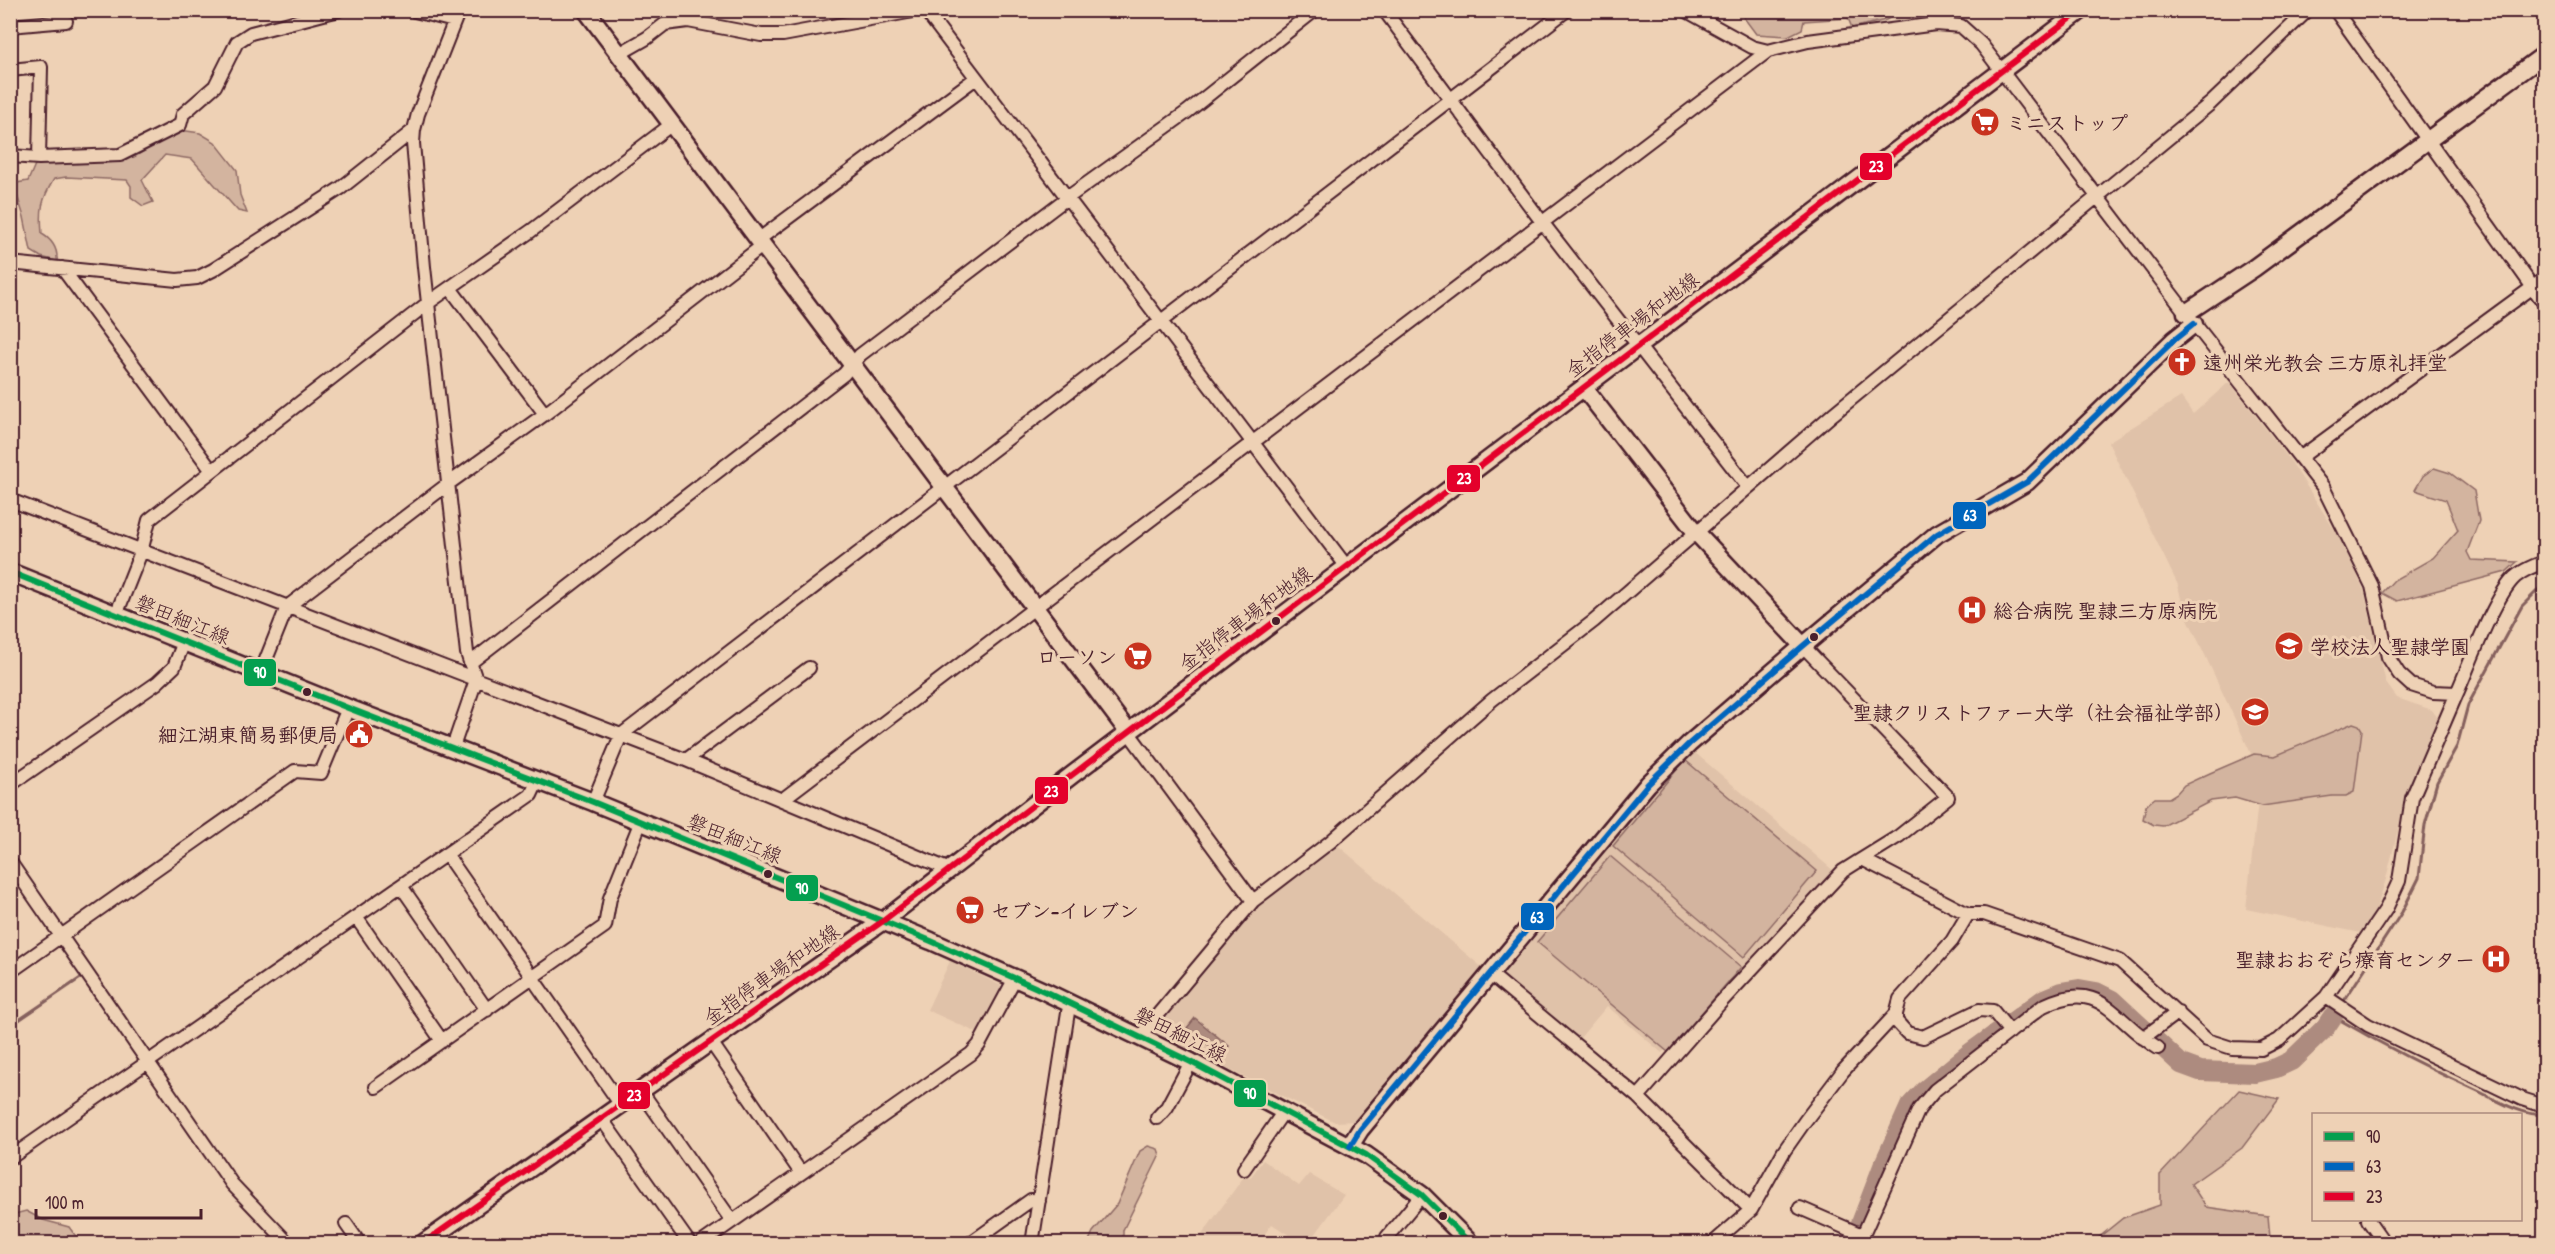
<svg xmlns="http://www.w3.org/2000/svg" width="2555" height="1254" viewBox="0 0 2555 1254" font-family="'Patrick Hand','Klee One',sans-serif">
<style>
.built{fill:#e0c2a9}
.green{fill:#d3b49f;stroke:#8e6a65;stroke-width:1.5}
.water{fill:#ad8b7f;stroke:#85605d;stroke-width:1.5}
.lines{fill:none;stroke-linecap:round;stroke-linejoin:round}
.stream{stroke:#85605d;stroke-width:3}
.river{stroke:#ad8b7f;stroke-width:20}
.street-casing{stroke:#4a1f2b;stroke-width:16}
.secondary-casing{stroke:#4a1f2b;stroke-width:21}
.street{stroke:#eed1b5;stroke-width:12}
.secondary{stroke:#eed1b5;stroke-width:16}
.bus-1-casing{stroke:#eed1b5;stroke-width:10}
.bus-2-casing{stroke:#eed1b5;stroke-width:10}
.bus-3-casing{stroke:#eed1b5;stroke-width:10}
.bus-1{stroke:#049f4f;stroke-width:6}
.bus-2{stroke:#0065bd;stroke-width:6}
.bus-3{stroke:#e4002b;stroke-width:6}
.bus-dot{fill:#4a1f2b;stroke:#eed1b5;stroke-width:2}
.labels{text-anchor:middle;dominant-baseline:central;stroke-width:6;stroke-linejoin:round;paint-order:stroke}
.poi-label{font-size:20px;font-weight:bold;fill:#4a1f2b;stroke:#eed1b5;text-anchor:start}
.street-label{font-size:20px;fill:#4a1f2b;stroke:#eed1b5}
.line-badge{stroke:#eed1b5;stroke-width:2}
.badge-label{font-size:16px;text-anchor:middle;font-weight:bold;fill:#fff}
</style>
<rect width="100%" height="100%" fill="#eed1b5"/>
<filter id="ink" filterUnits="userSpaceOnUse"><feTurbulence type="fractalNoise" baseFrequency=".0167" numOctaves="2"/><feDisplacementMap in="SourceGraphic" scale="12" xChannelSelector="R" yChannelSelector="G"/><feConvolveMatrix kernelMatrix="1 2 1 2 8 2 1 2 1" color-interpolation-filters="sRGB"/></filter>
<g filter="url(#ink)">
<path class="built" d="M2229,382L2290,460L2344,545L2364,591L2386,683L2397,698L2432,710L2440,721L2405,802L2386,879L2375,913L2361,933L2246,909L2261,775L2183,608L2178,585L2108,442L2181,397L2193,414Z
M1693,751L1835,872L1662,1053L1607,1006L1579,1039L1499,976L1657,785Z
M1335,843L1484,969L1356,1121L1335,1122L1150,1030L1256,903Z
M950,961L1006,988L980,1034L927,1010Z
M1263,1160L1299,1186L1309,1174L1344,1195L1309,1243H1301L1272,1224L1258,1243H1196L1245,1175L1250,1178Z"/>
<path class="green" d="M1735,11H1902L1886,20L1852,28L1848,18L1804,21L1802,29L1788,36L1756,34L1742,15Z
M180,130L200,133L215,142L237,170L240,195L247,213L238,211L192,159L165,155L142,180L153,202L143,206L131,197V186L127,180L66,177L54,179C41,200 40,210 42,234C52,240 58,249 57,261L41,257L31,251L24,217L17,195V183L28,181L37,160L134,157Z
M2434,468L2450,473L2474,491L2479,521L2467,552L2471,560L2517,562L2506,572L2397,601L2382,593L2394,580L2433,558L2458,530L2446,500L2415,490L2423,476Z
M2353,723L2359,725L2362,730L2354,792L2346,796H2332L2262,806L2235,798L2211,801L2163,826L2154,825L2143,819L2146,806L2150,802L2155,798H2169L2177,793L2184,785L2210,773L2254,754L2275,756Z
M1685,760L1817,871L1744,957L1613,846Z
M1610,856L1741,967L1668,1052L1537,942Z
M2239,1090L2279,1099L2242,1148L2191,1184L2206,1207L2268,1216L2270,1238L2268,1243H2092L2123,1218L2160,1205V1175Z
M1148,1146L1158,1149L1160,1155L1123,1230V1237L1132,1243H1088L1093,1232L1117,1204L1140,1151Z
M26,1211L43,1220L69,1227L80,1242L116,1236V1243H11V1215Z"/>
<path class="water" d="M1195,1018L1229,1046L1221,1055L1187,1028Z"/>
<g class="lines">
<path class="stream" d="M2342,1004L2402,912L2419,878L2425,825L2437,782L2457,746L2468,705L2522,606L2544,584
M2339,1009L2333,1016C2381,1044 2429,1069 2480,1092C2500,1102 2522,1115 2544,1115
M10,1034L16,1022L82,977
M683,1071L705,1056
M624,1113L643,1099"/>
<path class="river" d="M1853,1244L1883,1166L1910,1106L1924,1091L1970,1053L2044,999L2061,992L2079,989L2096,992L2112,1000L2181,1064L2200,1071L2255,1073L2276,1068L2291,1061L2325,1028L2333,1016"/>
<g class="street-casing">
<path id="street" d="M411,10L454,21
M925,10L1347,567
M1384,10L1542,222L1748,487
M1685,10L1752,47L1768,51
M2335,10L2544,303
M10,26L66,21
M619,54L647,38L665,24L688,21L761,35H783L919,10
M10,70L41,67L39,158
M414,130L413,143L424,267L467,653L476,680L453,747
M10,156L39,158L120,155L180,125L183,114L215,86L237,42L251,33L339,10
M758,240L976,78
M10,263L177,280L197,278L213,270L341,188L414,130L418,114L459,10
M62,268L212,471
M450,288L545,414
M2301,457L2544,279
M10,500L686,760L950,870
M116,615L141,552L149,520L428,303L531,231L672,124
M470,663L844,374L860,355L1067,198L1187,112L1315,10
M261,672L287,607L448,484L545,414L762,246
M2457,693C2469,666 2495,595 2515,577C2522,571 2536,564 2544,563
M1129,733L1253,901
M686,760L809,668
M10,785L157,683L174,667L184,642
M783,799L1768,51L1808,41L1936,24L1961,26L1981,44L2186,313L2323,487L2372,586L2388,657L2399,674L2411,685L2433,692L2457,693L2412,798L2399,881L2386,909L2326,997L2279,1040L2261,1049L2232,1048L2207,1040L2120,961L1984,914H1968L1862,859L1899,836L1948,797L1803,646
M593,802L621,735L1567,10
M446,854L621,1105
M10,862L232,1184L289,1244
M401,886L487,1010
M356,917L442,1041
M10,972L295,771L321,773L348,708
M1489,973L1638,1097L1722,1001L1843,871L1862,859
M2326,997L2368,1025L2522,1099L2544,1106
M1896,1014V1021L1907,1033L1923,1037L1979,1010L1993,1011L2010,1032
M1142,1037L1146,1029L1253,901L1330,842L1492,700L1594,621L1833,414L2211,103L2308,10
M2143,1038L2178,1012
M711,1042L801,1173
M376,1087L605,926L610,898L641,821
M641,1091L732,1221
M1638,1097L1751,1210
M601,1118L690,1244
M1157,1118L1167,1107L1191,1062
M10,1158L531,795L538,780
M1244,1169L1284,1111
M1800,1208L1862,1235
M2368,1220L2385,1244
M346,1224L360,1244
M1387,1237L1422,1195
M700,1244L971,1054L979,1045L1015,978
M969,1244L1031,1200L1039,1201
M1032,1244L1068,1012L1072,1004
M1712,1244L1751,1210L1784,1151L1805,1121L1843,1071L1896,1014L1900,999L1952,941L1968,914
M1859,1244L1919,1109L1935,1090L2043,1006C2102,977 2113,1021 2158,1048"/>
</g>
<g class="secondary-casing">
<path id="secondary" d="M586,10L1129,733
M2186,313L2254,268L2544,55
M1584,388L1695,531L1803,646
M10,572L348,708L593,802L931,941L1046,992L1191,1062L1366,1155L1422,1195L1471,1244
M1350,1146L1360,1130L1648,784L1689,744L1803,646L1937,534L2027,482L2174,340L2194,324
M422,1244L883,921L1072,775L2082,10"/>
</g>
<use href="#street" class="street"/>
<use href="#secondary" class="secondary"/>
<g class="bus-1-casing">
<path id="bus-1" d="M10,572L348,708L593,802L931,941L1046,992L1191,1062L1366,1155L1422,1195L1471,1244"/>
</g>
<g class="bus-2-casing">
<path id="bus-2" d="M1350,1146L1360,1130L1648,784L1689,744L1803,646L1937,534L2027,482L2174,340L2194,324"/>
</g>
<g class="bus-3-casing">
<path id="bus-3" d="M422,1244L883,921L1072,775L2082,10"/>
</g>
<use href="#bus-1" class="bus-1"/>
<use href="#bus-2" class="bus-2"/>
<use href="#bus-3" class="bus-3"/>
</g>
</g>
<defs>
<g id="supermarket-disc" transform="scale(1.5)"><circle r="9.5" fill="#c8321e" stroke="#eed1b5"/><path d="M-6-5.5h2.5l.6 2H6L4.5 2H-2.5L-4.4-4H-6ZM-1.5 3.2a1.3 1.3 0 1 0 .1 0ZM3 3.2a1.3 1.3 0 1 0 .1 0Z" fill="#fff"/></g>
<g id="church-disc" transform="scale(1.5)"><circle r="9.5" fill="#c8321e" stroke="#eed1b5"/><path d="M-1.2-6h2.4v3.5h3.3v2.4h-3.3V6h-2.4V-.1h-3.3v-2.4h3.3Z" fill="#fff"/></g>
<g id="hospital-disc" transform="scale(1.5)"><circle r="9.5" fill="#c8321e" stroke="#eed1b5"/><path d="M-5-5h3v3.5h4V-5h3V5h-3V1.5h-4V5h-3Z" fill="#fff"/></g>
<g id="university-disc" transform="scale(1.5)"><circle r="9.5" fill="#c8321e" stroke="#eed1b5"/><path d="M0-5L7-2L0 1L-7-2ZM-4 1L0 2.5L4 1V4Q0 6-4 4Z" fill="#fff"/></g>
<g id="civic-disc" transform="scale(1.5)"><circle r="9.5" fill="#c8321e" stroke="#eed1b5"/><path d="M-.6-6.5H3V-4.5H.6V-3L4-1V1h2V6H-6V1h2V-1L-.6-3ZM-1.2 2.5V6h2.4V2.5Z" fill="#fff"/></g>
</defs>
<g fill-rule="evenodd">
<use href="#supermarket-disc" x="1985" y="122"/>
<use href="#church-disc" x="2182" y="362"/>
<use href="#hospital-disc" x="1972" y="610"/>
<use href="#university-disc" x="2289" y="646"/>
<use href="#supermarket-disc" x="1138" y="656"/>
<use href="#university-disc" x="2255" y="712"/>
<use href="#civic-disc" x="359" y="734"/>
<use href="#supermarket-disc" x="970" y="910"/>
<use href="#hospital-disc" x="2496" y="959"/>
</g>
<g class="bus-dot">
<circle cx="1276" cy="621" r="5"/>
<circle cx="1814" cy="637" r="5"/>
<circle cx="307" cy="692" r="5"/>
<circle cx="768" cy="874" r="5"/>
<circle cx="1443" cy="1216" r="5"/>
</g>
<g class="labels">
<g class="poi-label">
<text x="2006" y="122">ミニストップ</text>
<text x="2203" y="362">遠州栄光教会 三方原礼拝堂</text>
<text x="1993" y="610">総合病院 聖隷三方原病院</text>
<text x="2310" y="646">学校法人聖隷学園</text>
<text x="1117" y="656" text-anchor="end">ローソン</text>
<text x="2234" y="712" text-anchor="end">聖隷クリストファー大学（社会福祉学部）</text>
<text x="338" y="734" text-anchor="end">細江湖東簡易郵便局</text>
<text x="991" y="910">セブン-イレブン</text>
<text x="2475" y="959" text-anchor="end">聖隷おおぞら療育センター</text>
</g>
<g class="street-label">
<text transform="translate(1632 324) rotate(-37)">金指停車場和地線</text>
<text transform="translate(1245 618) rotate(-37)">金指停車場和地線</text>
<text transform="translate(183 619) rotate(22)">磐田細江線</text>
<text transform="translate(735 838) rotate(22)">磐田細江線</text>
<text transform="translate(771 974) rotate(-35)">金指停車場和地線</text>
<text transform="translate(1181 1034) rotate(26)">磐田細江線</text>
</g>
</g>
<g class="line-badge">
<rect x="1859" y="152" width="34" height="29" rx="6" fill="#e4002b"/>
<rect x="1446" y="464" width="35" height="29" rx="6" fill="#e4002b"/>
<rect x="1952" y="501" width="35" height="29" rx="6" fill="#0065bd"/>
<rect x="243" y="658" width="34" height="29" rx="6" fill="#049f4f"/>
<rect x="1034" y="776" width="35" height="29" rx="6" fill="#e4002b"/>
<rect x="785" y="874" width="34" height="28" rx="6" fill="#049f4f"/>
<rect x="1520" y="902" width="35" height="29" rx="6" fill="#0065bd"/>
<rect x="1233" y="1079" width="34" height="29" rx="6" fill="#049f4f"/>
<rect x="617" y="1081" width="34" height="29" rx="6" fill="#e4002b"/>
</g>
<g class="badge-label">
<text x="1876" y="172">23</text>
<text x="1464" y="484">23</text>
<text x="1970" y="521">63</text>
<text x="260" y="678">90</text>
<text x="1051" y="797">23</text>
<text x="802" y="894">90</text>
<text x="1537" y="923">63</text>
<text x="1250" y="1099">90</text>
<text x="634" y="1101">23</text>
</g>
<rect width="2555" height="1254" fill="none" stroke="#eed1b5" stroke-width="36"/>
<rect x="18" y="18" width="2519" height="1218" fill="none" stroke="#4a1f2b" stroke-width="2" filter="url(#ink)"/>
<rect x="2312" y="1113" width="210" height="108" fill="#eed1b5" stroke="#ac8a7e" stroke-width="1.5"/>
<rect x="2324" y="1132" width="30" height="9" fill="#049f4f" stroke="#ac8a7e" stroke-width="1.5"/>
<text x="2366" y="1143" font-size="18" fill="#4a1f2b">90</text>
<rect x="2324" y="1162" width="30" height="9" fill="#0065bd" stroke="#ac8a7e" stroke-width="1.5"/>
<text x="2366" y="1173" font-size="18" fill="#4a1f2b">63</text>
<rect x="2324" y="1192" width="30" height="9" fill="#e4002b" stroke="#ac8a7e" stroke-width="1.5"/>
<text x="2366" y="1203" font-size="18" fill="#4a1f2b">23</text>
<path d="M36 1209v9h165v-9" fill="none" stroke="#4a1f2b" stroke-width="3"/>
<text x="45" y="1209" font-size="18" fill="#4a1f2b" stroke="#eed1b5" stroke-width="4.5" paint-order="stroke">100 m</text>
</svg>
